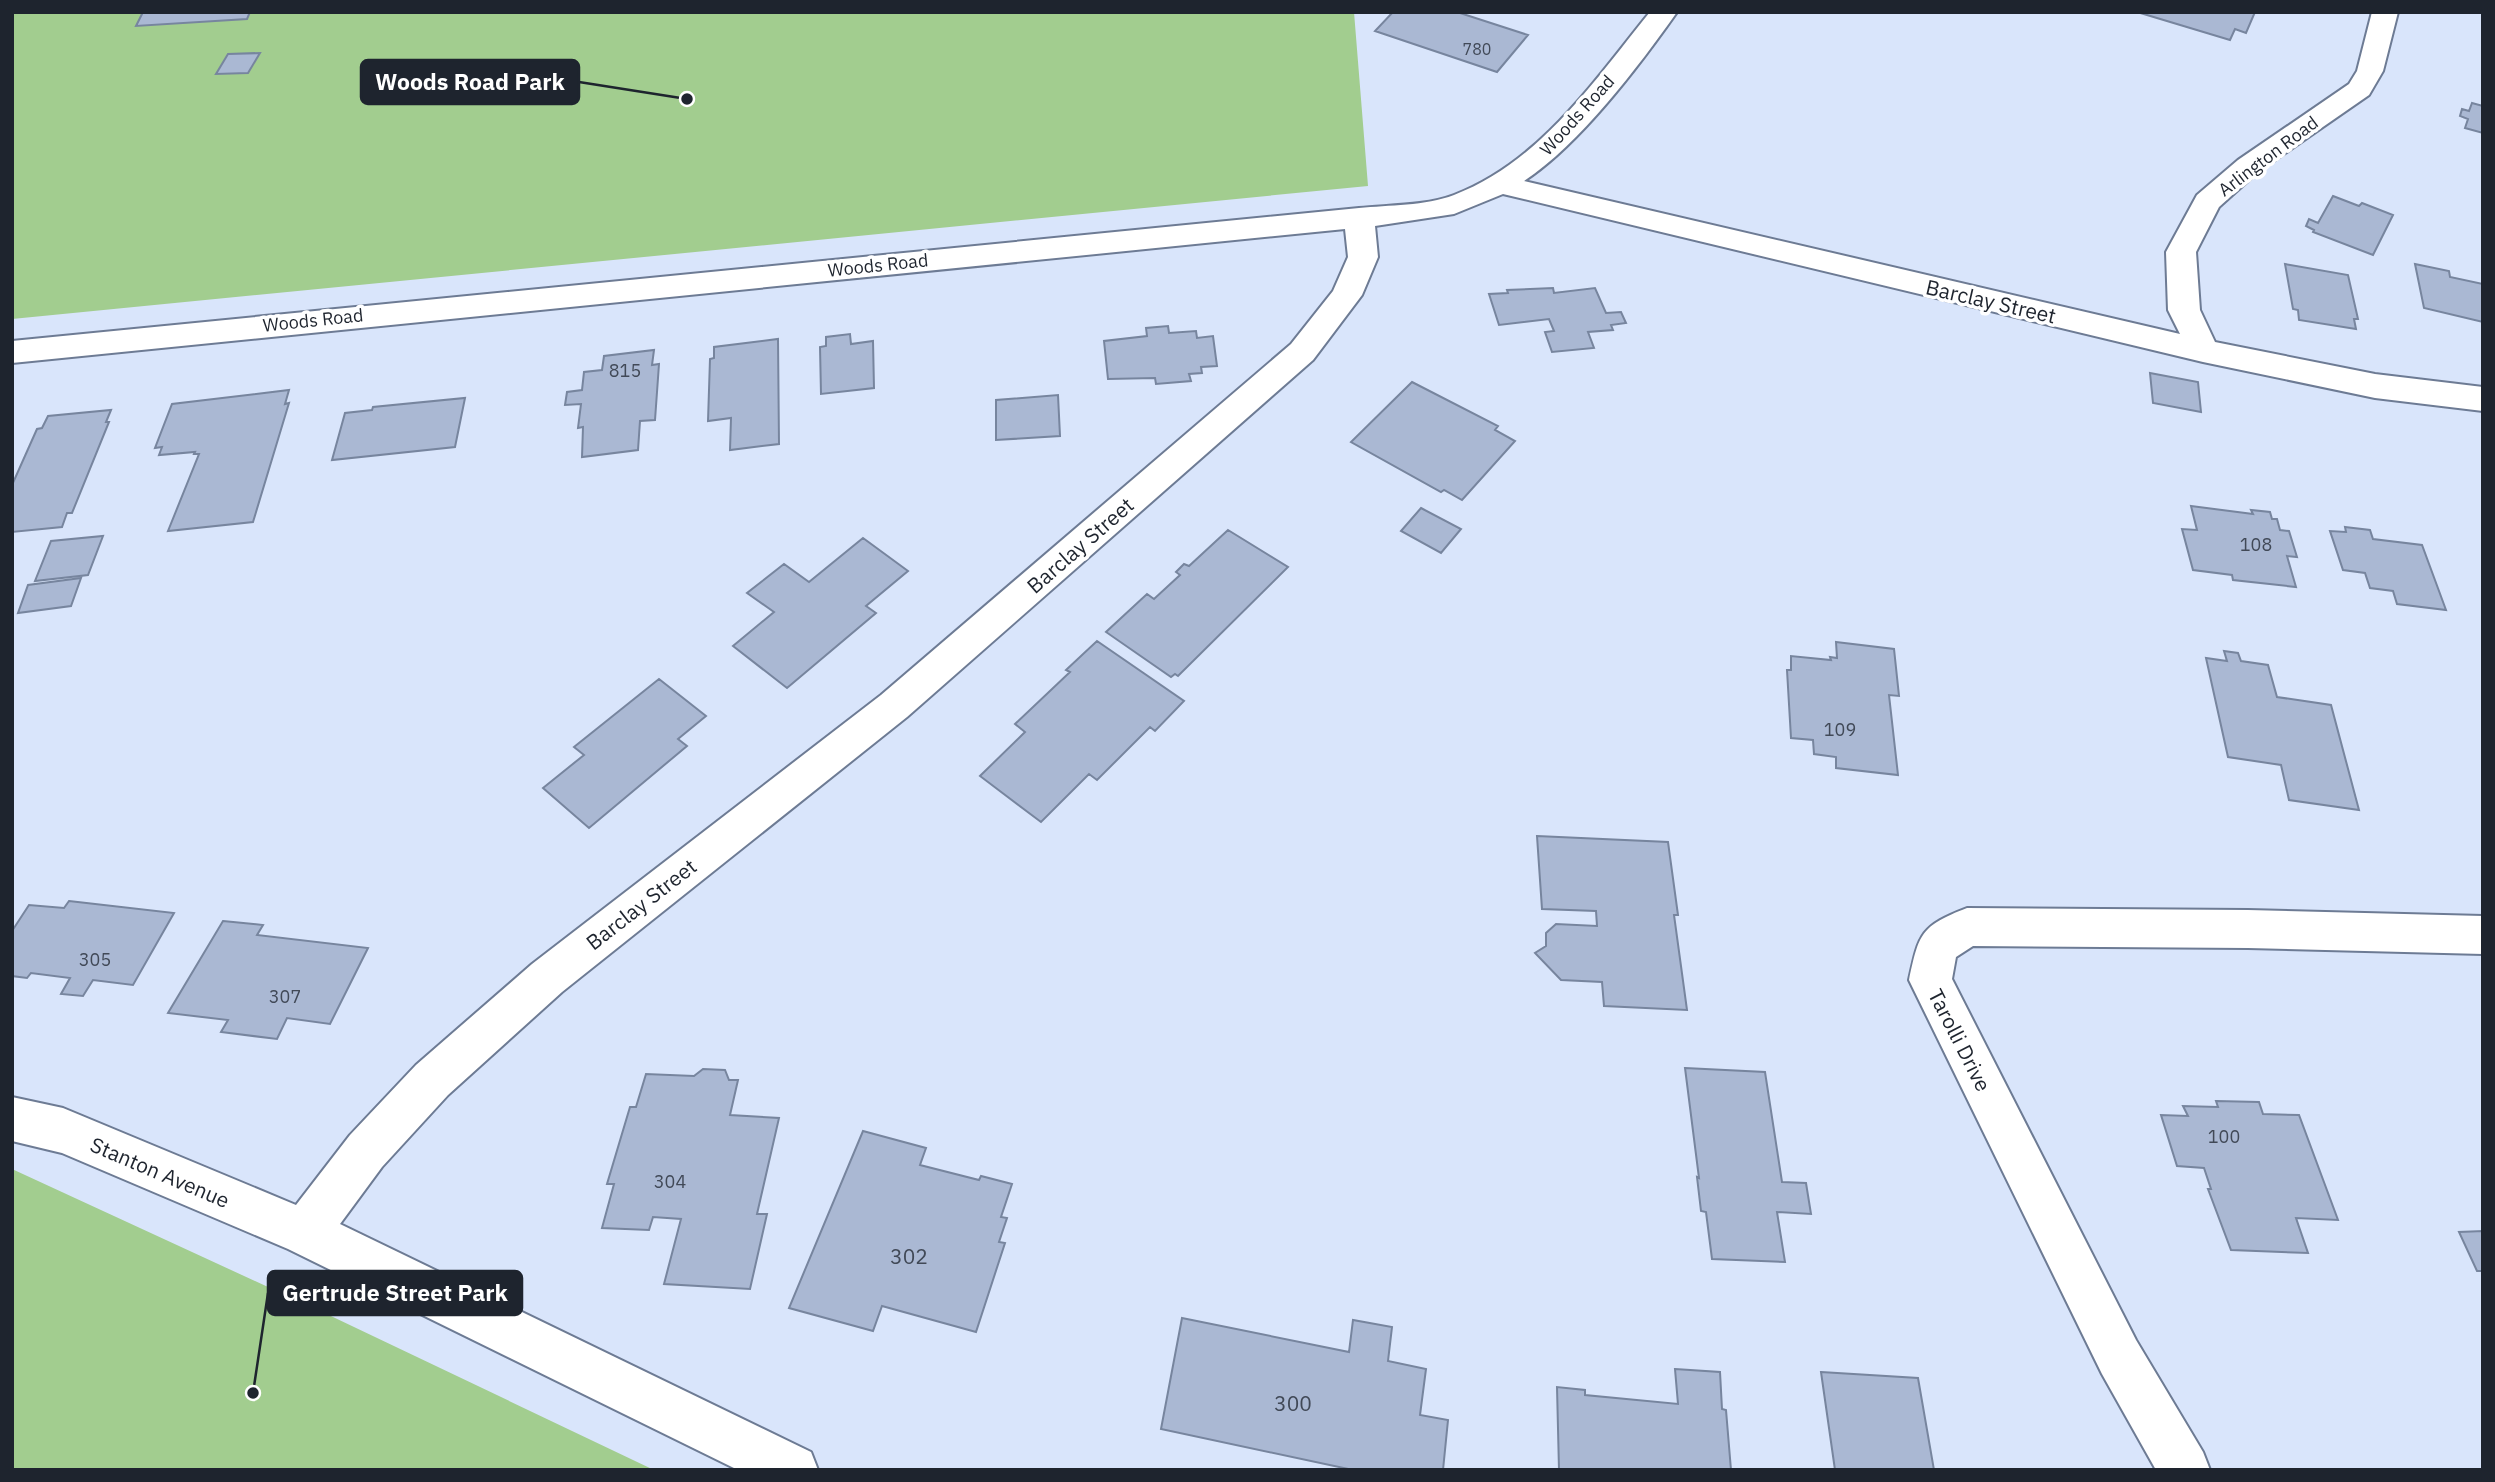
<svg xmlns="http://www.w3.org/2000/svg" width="2495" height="1482" viewBox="0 0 2495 1482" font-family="'IBM Plex Sans',sans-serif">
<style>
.green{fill:#a2cd8f}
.building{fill:#aab8d3;stroke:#77859e;stroke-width:2}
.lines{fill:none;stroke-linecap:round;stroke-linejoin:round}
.minor-casing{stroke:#6d7b94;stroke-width:4}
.minor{fill:#fff;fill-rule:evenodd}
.labels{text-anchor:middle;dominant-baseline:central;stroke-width:7;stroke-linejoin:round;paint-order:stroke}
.far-number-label{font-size:16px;fill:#414957}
.far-street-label{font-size:18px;fill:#1e242e;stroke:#fff}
.number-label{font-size:18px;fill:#414957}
.street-label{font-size:21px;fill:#1e242e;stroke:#fff}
.near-number-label{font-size:21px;fill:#414957}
.leader{fill:none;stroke:#1e242e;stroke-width:2.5}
.callout-dot{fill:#1e242e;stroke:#fff;stroke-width:2.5}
.callout{fill:#1e242e;stroke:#1e242e;stroke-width:2.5}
.callout-label{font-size:23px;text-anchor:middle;font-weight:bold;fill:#fff}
</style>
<rect width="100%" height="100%" fill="#d9e5fb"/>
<path class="green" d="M12,12H1354L1368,186L12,319Z
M12,1169L333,1317L654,1470H12Z"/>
<path class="building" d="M143,12H250L247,19L136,26Z
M1393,12H1457L1528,35L1497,72L1375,31Z
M2137,12H2255L2246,33L2235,29L2230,40Z
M260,53L248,73L216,74L228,54Z
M2472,103L2483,106V133L2465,128L2468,119L2460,116L2462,109L2469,111Z
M2333,196L2359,206L2362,203L2393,215L2373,255L2313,232L2314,230L2306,226L2309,219L2318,223Z
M2285,264L2348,275L2358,319H2354L2356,329L2299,320L2298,310L2293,309Z
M2415,264L2449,271L2450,277L2483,284V322L2424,308Z
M1553,288L1554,293L1595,288L1606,313L1621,312L1626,323L1611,325L1613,330L1588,332L1594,348L1552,352L1545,332L1554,331L1549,319L1499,325L1489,294L1508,293L1507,290Z
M1168,326L1169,333L1196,331L1197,338L1213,336L1217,366L1201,367L1202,373L1189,374L1191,381L1156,384L1155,378L1108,379L1104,341L1147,336L1146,328Z
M850,334L851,344L873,341L874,388L821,394L820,347L826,346V337Z
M778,339L779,444L730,450L731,418L708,421L710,359L714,358V347Z
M654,350L652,365L659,364L655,420L640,421L638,450L582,457L583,427L578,428L581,404L565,405L567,392L582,390L584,372L602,370L604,356Z
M2150,373L2198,382L2201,412L2153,403Z
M1412,382L1498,426L1495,430L1515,441L1462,500L1444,490L1441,492L1351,442Z
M289,390L285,404L289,403L253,522L168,531L199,454H194L195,452L159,455L162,447L155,448L172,404Z
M1058,395L1060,436L996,440V400Z
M465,398L455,447L332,460L345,413L372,410L373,407Z
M111,410L106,422H109L72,513H67L62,527L12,532V485L37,429L42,428L48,416Z
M2191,506L2253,514L2251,510L2270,512L2272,519H2277L2280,530L2289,531L2297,557L2287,556L2296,587L2233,580L2232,575L2193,570L2182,529L2197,530Z
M1421,508L1461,529L1441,553L1401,531Z
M2345,527L2370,530L2373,539L2422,545L2446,610L2397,604L2393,591L2370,588L2365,573L2343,570L2330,531L2346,532Z
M1228,530L1288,567L1178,676L1175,674L1171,677L1106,632L1147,594L1154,599L1180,575L1176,572L1184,564L1189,566Z
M103,536L88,575L35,581L51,541Z
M863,538L908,571L866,606L876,613L787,688L733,646L774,612L747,593L784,564L809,582Z
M81,578L71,606L18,613L28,585Z
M1097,641L1184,701L1155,731L1150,727L1097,780L1089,774L1041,822L980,776L1025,732L1015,724L1070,672L1066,670Z
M1836,642L1894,649L1899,696L1889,695L1898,775L1836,768V757L1814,754L1813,740L1791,738L1787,670H1791V656L1831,660L1830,657L1837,658Z
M2224,651L2238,653L2241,661L2268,665L2277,697L2331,705L2359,810L2289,800L2281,765L2228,757L2206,658L2227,661Z
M659,679L706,716L678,739L687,746L589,828L543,788L584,755L574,747Z
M1537,836L1668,842L1678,915H1674L1687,1010L1604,1006L1602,982L1561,980L1535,953L1546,946V933L1556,924L1597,926L1596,911L1542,909Z
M69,901L174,913L133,985L93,980L83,996L61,994L70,978L31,973L27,978L12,976V931L29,905L64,908Z
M223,921L263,925L257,935L368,948L330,1024L287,1018L277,1039L221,1032L228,1020L168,1013Z
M1685,1068L1765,1072L1782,1182L1806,1183L1811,1214L1777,1212L1785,1262L1712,1259L1706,1212L1701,1211L1697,1177L1699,1178Z
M703,1069L725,1070L729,1080H738L730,1115L779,1118L757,1214H767L750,1289L664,1284L681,1219L653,1217L649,1230L602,1228L614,1184H607L630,1107H636L646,1074L694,1076Z
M2216,1101L2259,1102L2263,1114L2299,1115L2338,1220L2296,1218L2308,1253L2231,1250L2208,1189H2211L2204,1168L2177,1166L2161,1115L2188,1116L2183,1106L2218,1107Z
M863,1131L926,1148L920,1165L979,1180L981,1176L1012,1184L1001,1217L1007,1218L999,1242L1005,1243L976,1332L882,1306L873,1331L789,1308Z
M2483,1231V1271H2477L2459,1232Z
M1182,1318L1349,1352L1353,1320L1392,1327L1388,1361L1426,1369L1420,1415L1448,1420L1443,1470H1353L1161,1429Z
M1675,1369L1720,1372L1722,1409L1726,1410L1731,1470H1559L1557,1387L1585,1390V1395L1678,1404Z
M1821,1372L1918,1378L1934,1470H1835Z"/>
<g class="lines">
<g class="minor-casing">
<path id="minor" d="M1650,12H1677C1639,66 1579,145 1524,181L2180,334L2168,310L2166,252L2197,195L2238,160L2349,84L2357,71L2372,12H2398L2383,71L2369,95L2258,172L2219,207L2196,252L2200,310L2215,342L2375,374L2483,387V411L2375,398L2203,362L1503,194L1454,214L1375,226L1378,257L1362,295L1313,360L907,717L562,992L448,1095L382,1167L340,1224L811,1452L818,1470H738L288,1249L62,1153L12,1141V1097L63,1108L296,1205L350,1135L416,1065L532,964L881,695L1291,344L1333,291L1348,257L1345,229L12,363V341L1359,208C1389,205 1425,206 1454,195C1540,162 1594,81 1650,12Z
M1967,908L2248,910L2483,916V954L2248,948L1973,946L1956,957L1952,979L2136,1340L2203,1452L2210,1470H2156L2102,1374L1909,980C1919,934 1920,926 1967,908Z"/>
</g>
<use href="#minor" class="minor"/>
</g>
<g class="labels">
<g class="far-number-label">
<text x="1477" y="49">780</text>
</g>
<g class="far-street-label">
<text transform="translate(1577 115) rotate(-48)">Woods Road</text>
<text transform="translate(2268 156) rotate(-37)">Arlington Road</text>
<text transform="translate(878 265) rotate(-6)">Woods Road</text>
<text transform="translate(313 320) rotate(-6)">Woods Road</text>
</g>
<g class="number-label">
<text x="625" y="370">815</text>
<text x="2256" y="544">108</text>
<text x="1840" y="729">109</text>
<text x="95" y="959">305</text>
<text x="285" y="996">307</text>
<text x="2224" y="1136">100</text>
<text x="670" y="1181">304</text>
</g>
<g class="street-label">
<text transform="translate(1991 301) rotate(13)">Barclay Street</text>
<text transform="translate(1080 545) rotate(-41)">Barclay Street</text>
<text transform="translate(641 904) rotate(-38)">Barclay Street</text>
<text transform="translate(1960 1040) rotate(63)">Tarolli Drive</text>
<text transform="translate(160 1172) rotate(23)">Stanton Avenue</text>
</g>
<g class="near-number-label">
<text x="909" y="1256">302</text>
<text x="1293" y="1403">300</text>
</g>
</g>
<path class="leader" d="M687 99L579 82M253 1393L268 1293"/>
<g class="callout-dot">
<circle cx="687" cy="99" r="7"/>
<circle cx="253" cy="1393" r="7"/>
</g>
<g class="callout">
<rect x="361" y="60" width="218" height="44" rx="7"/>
<rect x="268" y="1271" width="254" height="44" rx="7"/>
</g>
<g class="callout-label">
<text x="470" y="90">Woods Road Park</text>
<text x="395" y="1301">Gertrude Street Park</text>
</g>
<rect width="2495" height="1482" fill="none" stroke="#1e242e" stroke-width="28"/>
</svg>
